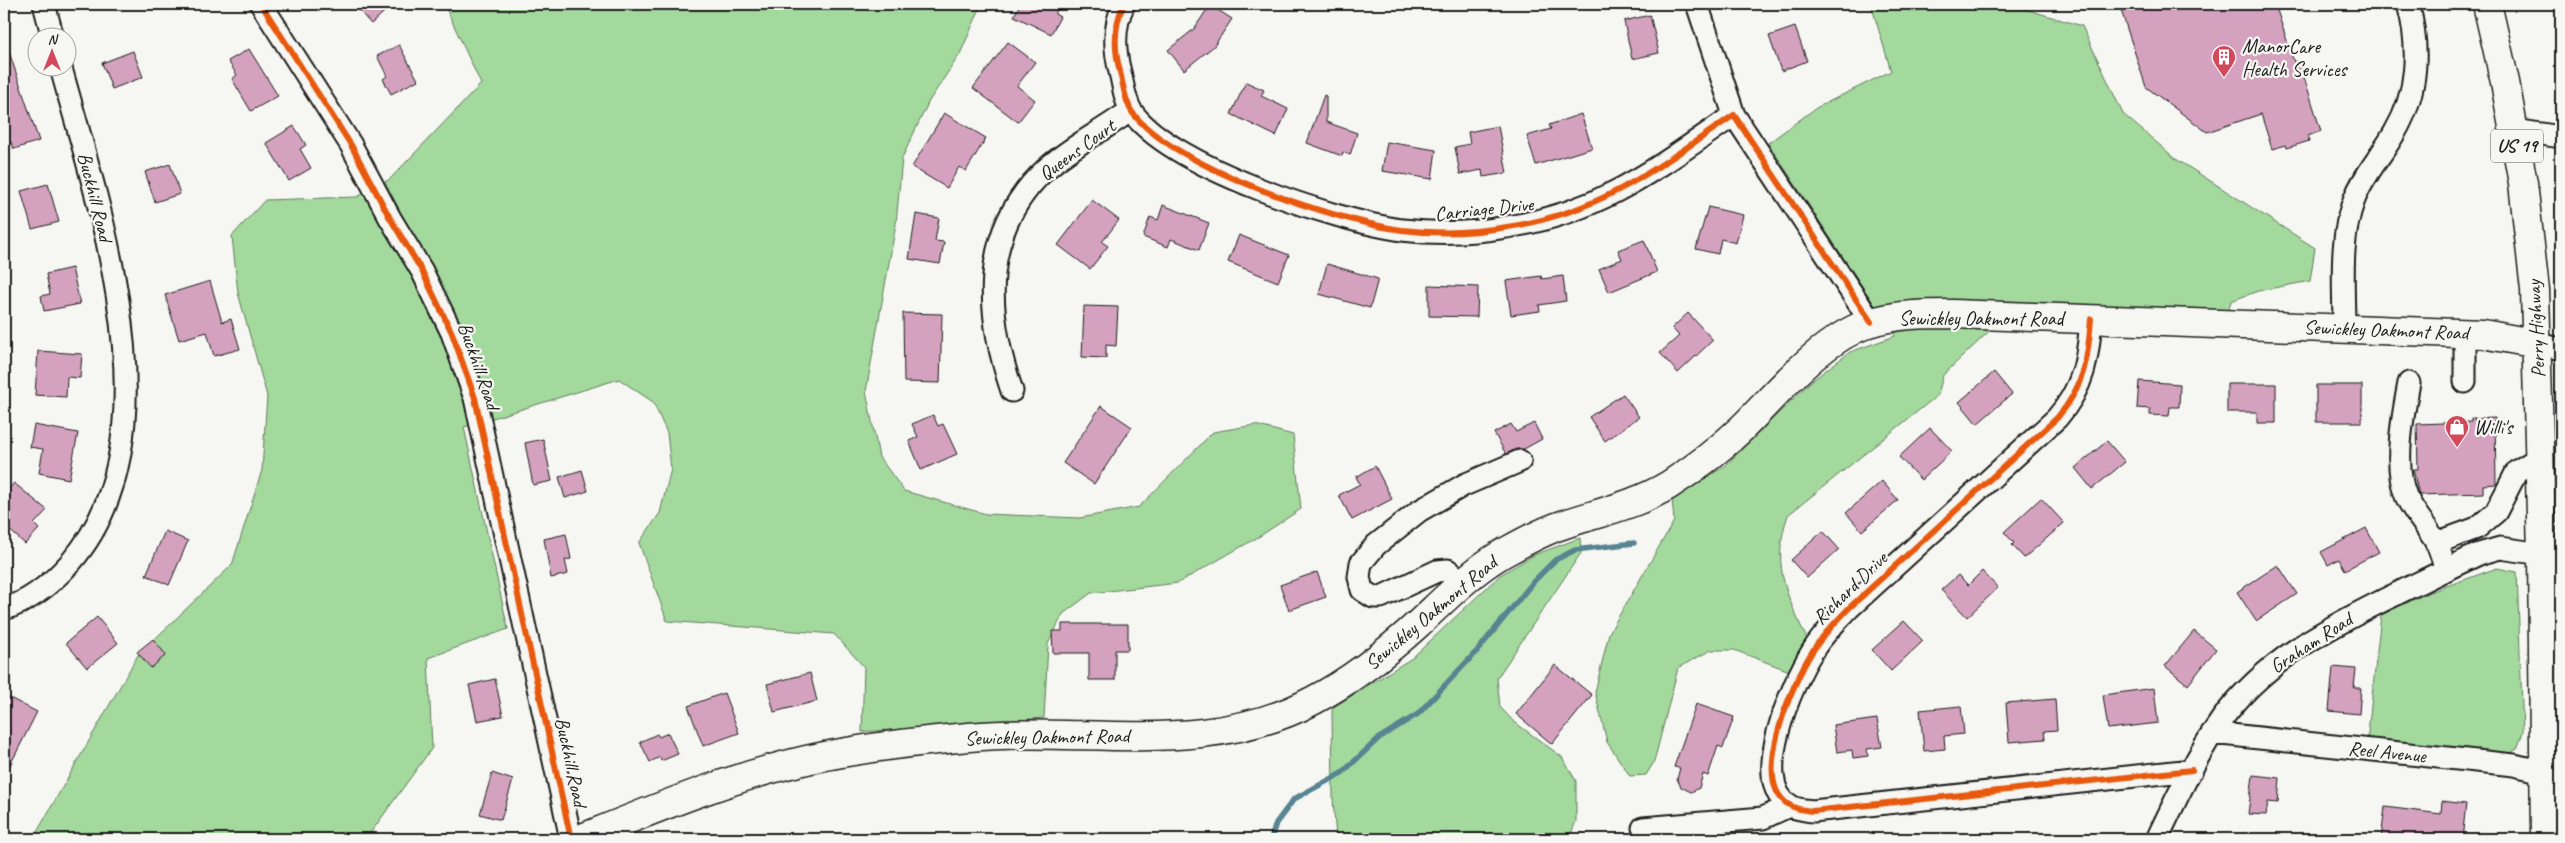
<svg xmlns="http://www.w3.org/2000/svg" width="2565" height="843" viewBox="0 0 2565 843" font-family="Caveat,sans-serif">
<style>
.green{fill:#a3d99d;stroke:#607a5c}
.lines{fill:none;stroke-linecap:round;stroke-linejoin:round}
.stream{stroke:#578491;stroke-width:5.5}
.building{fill:#d4a2be;stroke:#1c1c1c}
.minor-casing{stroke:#1c1c1c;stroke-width:25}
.major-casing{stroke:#1c1c1c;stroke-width:31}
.minor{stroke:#f6f6f2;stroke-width:21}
.major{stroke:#f6f6f2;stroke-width:28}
.cycleway-casing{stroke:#f6f6f2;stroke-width:9}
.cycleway{stroke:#e8590c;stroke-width:6}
.labels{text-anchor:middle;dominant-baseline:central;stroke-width:4.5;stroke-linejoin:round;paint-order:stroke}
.shield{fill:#f6f6f2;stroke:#5d5d5c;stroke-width:1}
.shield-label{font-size:19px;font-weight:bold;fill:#1c1c1c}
.poi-label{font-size:20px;fill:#1c1c1c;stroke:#f6f6f2;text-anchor:start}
.street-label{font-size:20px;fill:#1c1c1c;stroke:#f6f6f2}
</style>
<rect width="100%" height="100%" fill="#f6f6f2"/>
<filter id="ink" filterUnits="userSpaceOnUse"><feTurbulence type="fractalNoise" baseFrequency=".02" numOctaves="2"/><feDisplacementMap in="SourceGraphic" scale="10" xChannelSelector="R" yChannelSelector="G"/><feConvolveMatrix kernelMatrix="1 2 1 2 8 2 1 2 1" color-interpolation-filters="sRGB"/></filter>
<g filter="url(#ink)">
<path class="green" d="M444,4H982L960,54L929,101L902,158L896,224L866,391L879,457L904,491L986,514L1080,518L1139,507L1213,432L1255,425L1293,435L1301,509L1260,536L1178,583L1091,593L1063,614L1048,644L1044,718L862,732L864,667L834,634L667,621L639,543L660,513L671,469L667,433L653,402L619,379L464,427L508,629L428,658L432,748L366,839H33L138,655L232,565L262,470L267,396L238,293L232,236L265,200L357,197L390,179L481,84Z
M1871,4H2008L2082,26L2123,114L2176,159L2315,248L2310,281L2258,291L2231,301L2228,312L2017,305L1943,375L1938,395L1788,515C1769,569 1790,601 1812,650L1800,675L1734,650H1711L1678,668L1654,762L1646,775L1630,776L1607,742L1595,692L1609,633L1674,521L1672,499L1725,466L1810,382L1850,352L1895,336L1768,143L1816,108L1891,71Z
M1580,538L1581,553L1497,678L1500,707L1513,721L1562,757L1576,781V821L1569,839H1336L1333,798L1332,708L1412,658L1500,575L1534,555Z
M2497,568L2517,572L2523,732L2517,749L2502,758L2367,742L2381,615L2430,592Z"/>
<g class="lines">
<path class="stream" d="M1271,839L1276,823L1294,799L1342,773L1379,738L1418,714L1478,650L1534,581L1555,560L1575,550L1634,543"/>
</g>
<path class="building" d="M353,4H393L371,24Z
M1020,4H1060L1055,14L1060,17L1051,34L1014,16Z
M2119,4H2275L2294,62L2299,61L2321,131L2308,136L2309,141L2287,148L2286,145L2272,149L2261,114L2207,132L2146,87Z
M1210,5L1232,19L1214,46L1184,70L1168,50L1194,29Z
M1650,15L1659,53L1632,59L1624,21Z
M1795,27L1807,61L1781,71L1769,36Z
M1008,42L1035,62L1017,86L1035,100L1018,122L973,88Z
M399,45L418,80L391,94L383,79L387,76L377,56Z
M7,46L39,141L14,149L11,142L4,145V47Z
M249,49L278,96L251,111L232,79L237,75L228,61Z
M133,51L143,77L112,89L102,63Z
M1246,82L1264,90L1261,96L1288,109L1276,136L1231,114Z
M1324,95L1326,96V122L1357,133L1350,155L1343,152L1342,156L1307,143Z
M944,113L986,138L966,171L959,167L947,188L912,167Z
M1581,114L1592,148L1536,165L1527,136L1551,129L1549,125Z
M294,126L306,145L300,149L311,168L289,181L266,143Z
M1498,126L1507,173L1483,177L1482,170L1460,174L1455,147L1470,144L1468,132Z
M1387,142L1436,150L1432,179L1382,171Z
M170,164L180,194L155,202L145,172Z
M48,184L59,222L32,229L21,191Z
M1092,200L1119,220L1102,242L1108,246L1090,269L1058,245Z
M1163,205L1209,223L1199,250L1171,239L1168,247L1143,237L1150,217L1158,220Z
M1708,207L1743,215L1736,243L1721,239L1718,254L1696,249Z
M916,214L939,218L935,241L944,242L940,264L909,259Z
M1239,235L1289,255L1278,282L1228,262Z
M1644,240L1657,272L1609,292L1599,269L1622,259L1618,250Z
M1327,264L1378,279L1370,308L1319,294Z
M72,268L80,304L44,311L41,296L50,294L46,274Z
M1541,276L1542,279L1563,276L1566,301L1539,305L1540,311L1511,315L1506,281Z
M210,281L222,322L231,319L240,349L214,356L207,332L179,340L165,295Z
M1429,285L1478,287L1477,317L1429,316Z
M1084,306L1118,307L1116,346L1106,345V358L1082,357Z
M903,313L942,314L940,383L904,382Z
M1688,313L1713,340L1678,373L1660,353L1679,336L1672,328Z
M38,351L82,354L80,378L67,377L66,397L35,395Z
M1994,372L2012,394L1977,424L1959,402Z
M2139,381L2180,384L2179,407H2170L2169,416L2150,415V409L2137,408Z
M2227,384H2276V423H2257V412H2227Z
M2316,385H2362V422H2316Z
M1623,394L1639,417L1605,441L1589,417Z
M1101,406L1132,427L1094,484L1063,463Z
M933,415L938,426L943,424L957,454L921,470L909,441L918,437L912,424Z
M2495,418L2496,484L2483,485V493L2419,495L2413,469H2418L2417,424L2471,422V419Z
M1534,423L1542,439L1524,449H1516L1506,454L1494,433L1511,424L1516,432Z
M34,425L78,433L69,479L39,473L43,449L30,447Z
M1930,428L1952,451L1921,480L1899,457Z
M543,439L552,481L533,485L525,443Z
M2107,441L2125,462L2092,489L2075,468Z
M1375,466L1392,499L1352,520L1339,495L1360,484L1356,477Z
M582,470L588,491L565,498L559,477Z
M1882,481L1898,500L1862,531L1846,513Z
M14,483L47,510L34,524L39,529L25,544L4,525V494Z
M2041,498L2064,523L2024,558L2012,545L2014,543L2004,532Z
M2366,528L2379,552L2345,570L2339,559L2328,565L2321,552Z
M165,531L188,541L169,585L146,575Z
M1823,531L1839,549L1807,578L1791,560Z
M566,534L571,559L565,560L568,574L551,578L544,539Z
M2278,565L2297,594L2256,621L2237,592Z
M1982,571L1998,588L1967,617L1941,590L1958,575L1968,585Z
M1317,572L1326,597L1289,610L1280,585Z
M97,617L118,643L87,668L66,643Z
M1904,621L1923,641L1891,671L1872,650Z
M1062,624H1128V650H1115V680H1089V653H1053L1052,631H1062Z
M2194,631L2216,649L2188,685L2165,666Z
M153,639L166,655L151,668L137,652Z
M1555,665L1592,695L1552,744L1516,714Z
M2333,667L2356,669L2354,688H2361L2359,714L2329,711Z
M810,673L817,701L774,712L767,684Z
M495,679L503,716L477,721L469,685Z
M2154,688L2158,723L2108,729L2103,695Z
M724,693L739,733L703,746L688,706Z
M4,695L37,712L4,777Z
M2055,699L2057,730L2044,731L2045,739L2009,742L2006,703Z
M1696,704L1734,717L1723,748L1718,746L1708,776L1703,774L1699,788L1691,792L1681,787L1677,779L1680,768L1674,767Z
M1961,706L1964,734L1944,736L1945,749L1924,751L1920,710Z
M1877,719L1882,747L1867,749L1868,756L1853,758L1852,750L1837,752L1833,725Z
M668,733L678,754L661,761L660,757L650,762L640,742L657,734L659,737Z
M492,773L513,780L501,820L480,814Z
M2253,775L2280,778L2278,803L2268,802L2266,815L2248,814Z
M2442,801L2466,804L2462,839H2381L2385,807L2441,814Z"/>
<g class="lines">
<g class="minor-casing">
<path id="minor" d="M44,4L53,38
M261,4L351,145L390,218L422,271L452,333L475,398L571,839
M1124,4C1113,26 1114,49 1120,72C1123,84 1125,102 1132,112C1172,167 1336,221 1402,230C1436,234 1473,233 1507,227C1601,213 1658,167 1734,115L1871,322
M1697,4L1734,115
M2514,130L2561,137
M2091,319C2088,359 2084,387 2057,418L1849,608C1836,622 1822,635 1812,652C1794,680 1747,784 1791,806C1798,810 1806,810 1813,811L2192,770
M2344,329C2344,288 2339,239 2354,200C2363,176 2382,155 2395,132C2418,93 2420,47 2408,4
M2538,344L2561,349
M2465,382V333
M2409,383C2403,415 2393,466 2406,496C2414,514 2429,529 2437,544C2441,552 2443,561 2446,570
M1012,391C985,312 980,230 1046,169C1071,146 1103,131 1131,110
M2436,543L2477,528L2496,512L2517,471L2540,457
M1463,583L1448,570L1437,571L1381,597H1373L1362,590L1359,577L1361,563L1376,545L1419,511L1464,485L1520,461
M4,609C30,602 53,582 71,562C179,438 99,207 61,68
M2212,733L2514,765L2561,776
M1643,828L1763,818L1789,806
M2157,839C2176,799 2196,756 2222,719C2265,661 2324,630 2386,599C2417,584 2448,568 2479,554L2500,548L2542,554"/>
</g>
<g class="major-casing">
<path id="major" d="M2487,4L2505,82L2523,183L2535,290L2542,554L2545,839
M580,839C659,807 740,773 825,756C872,747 921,741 969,737C1084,726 1207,758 1314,700C1352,680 1386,653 1418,624C1444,600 1470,573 1500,555C1520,544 1540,532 1562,525C1597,513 1636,505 1669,485C1694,469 1719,450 1741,429C1779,392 1818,341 1869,323C1896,314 1925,314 1953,314L2483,334L2538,344"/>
</g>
<use href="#minor" class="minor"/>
<use href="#major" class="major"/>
<g class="cycleway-casing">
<path id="cycleway" d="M261,4L351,145L390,218L422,271L452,333L475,398L571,839
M1124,4C1113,26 1114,49 1120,72C1123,84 1125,102 1132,112C1172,167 1336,221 1402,230C1436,234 1473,233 1507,227C1601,213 1658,167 1734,115L1871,322
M2091,319C2088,359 2084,387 2057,418L1849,608C1836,622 1822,635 1812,652C1794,680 1747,784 1791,806C1798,810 1806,810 1813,811L2192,770"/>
</g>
<use href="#cycleway" class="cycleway"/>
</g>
</g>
<defs>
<g id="building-pin" transform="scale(1.25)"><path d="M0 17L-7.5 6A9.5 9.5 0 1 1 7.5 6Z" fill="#d1495b" stroke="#f6f6f2"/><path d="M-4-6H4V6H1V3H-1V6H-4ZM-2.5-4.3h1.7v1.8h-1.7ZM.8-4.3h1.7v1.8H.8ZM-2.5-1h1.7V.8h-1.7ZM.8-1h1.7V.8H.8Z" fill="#fff"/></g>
<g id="shop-pin" transform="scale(1.25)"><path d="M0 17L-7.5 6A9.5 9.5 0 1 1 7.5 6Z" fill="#d1495b" stroke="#f6f6f2"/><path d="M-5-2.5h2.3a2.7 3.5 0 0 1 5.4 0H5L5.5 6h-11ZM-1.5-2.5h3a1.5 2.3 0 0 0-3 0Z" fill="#fff"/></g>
</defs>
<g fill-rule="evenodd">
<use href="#building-pin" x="2224" y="57"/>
<use href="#shop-pin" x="2457" y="427"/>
</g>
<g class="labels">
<rect class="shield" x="2491" y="129.5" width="52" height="33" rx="4"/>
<g class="shield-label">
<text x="2517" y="146">US 19</text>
</g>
<g class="poi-label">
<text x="2242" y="46">ManorCare<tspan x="2242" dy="23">Health Services</tspan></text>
<text x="2474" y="427">Willi's</text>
</g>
<g class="street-label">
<text transform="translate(1077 150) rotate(-36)">Queens Court</text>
<text transform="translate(95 197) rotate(76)">Buckhill Road</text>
<text transform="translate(1484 209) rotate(-6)">Carriage Drive</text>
<text x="1981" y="318">Sewickley Oakmont Road</text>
<text transform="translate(2536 329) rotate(-93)">Perry Highway</text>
<text transform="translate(2386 330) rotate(2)">Sewickley Oakmont Road</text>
<text transform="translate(479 366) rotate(71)">Buckhill Road</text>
<text transform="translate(1850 588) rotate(-44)">Richard Drive</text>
<text transform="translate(1431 613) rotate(-40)">Sewickley Oakmont Road</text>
<text transform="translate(2311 643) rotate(-33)">Graham Road</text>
<text transform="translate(1047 737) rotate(-1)">Sewickley Oakmont Road</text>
<text transform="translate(2387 752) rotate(6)">Reel Avenue</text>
<text transform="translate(571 762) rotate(78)">Buckhill Road</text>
</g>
</g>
<rect width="2565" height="843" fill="none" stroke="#f6f6f2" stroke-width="20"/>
<rect x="10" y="10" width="2545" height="823" fill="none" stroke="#1c1c1c" stroke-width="2" filter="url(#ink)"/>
<g transform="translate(52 52)"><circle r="24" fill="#f6f6f2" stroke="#9f9f9c"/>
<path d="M0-4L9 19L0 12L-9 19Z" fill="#d1495b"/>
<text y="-8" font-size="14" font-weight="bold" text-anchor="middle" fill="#1c1c1c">N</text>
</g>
</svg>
